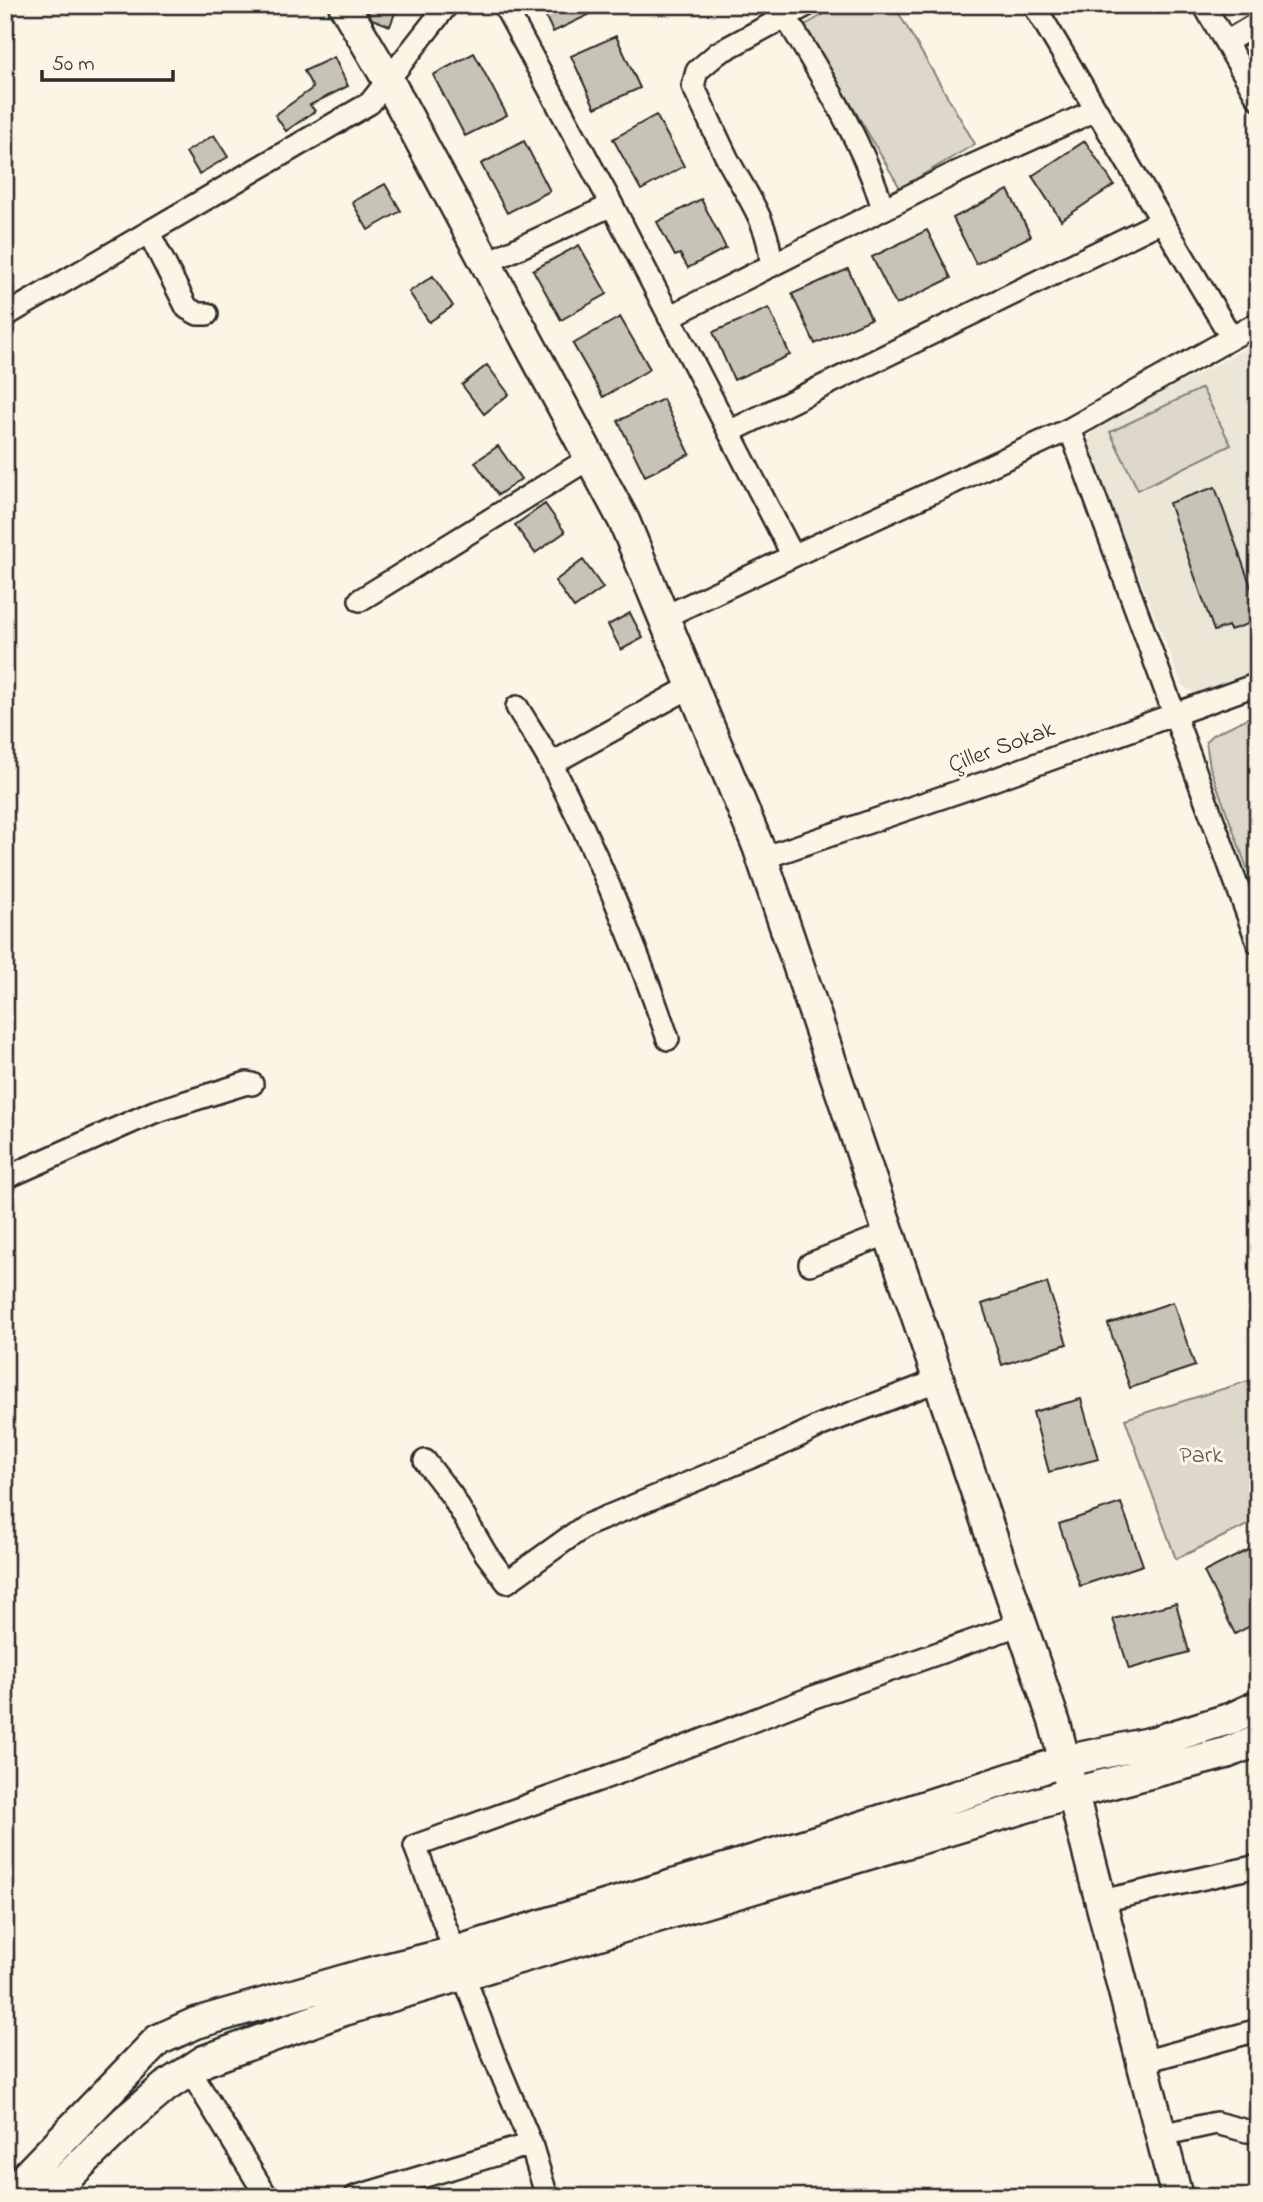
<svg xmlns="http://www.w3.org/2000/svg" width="1263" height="2202" viewBox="0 0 1263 2202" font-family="'Indie Flower',sans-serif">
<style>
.built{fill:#ece6d7}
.green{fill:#ded8ca;stroke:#84827a;stroke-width:2}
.building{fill:#c8c3b7;stroke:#2b2b2b;stroke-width:2}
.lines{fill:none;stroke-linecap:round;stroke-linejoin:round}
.street-casing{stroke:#2b2b2b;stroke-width:26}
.secondary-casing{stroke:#2b2b2b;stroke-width:35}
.street{stroke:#fcf5e5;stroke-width:21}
.secondary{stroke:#fcf5e5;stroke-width:30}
.labels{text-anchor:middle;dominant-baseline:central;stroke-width:6;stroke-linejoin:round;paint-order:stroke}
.street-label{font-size:24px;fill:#2b2b2b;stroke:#fcf5e5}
.park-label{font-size:24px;fill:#585653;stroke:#fcf5e5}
</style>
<rect width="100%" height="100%" fill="#fcf5e5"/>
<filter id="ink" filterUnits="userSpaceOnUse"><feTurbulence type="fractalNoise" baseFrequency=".0143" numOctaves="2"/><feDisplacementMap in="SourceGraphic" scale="14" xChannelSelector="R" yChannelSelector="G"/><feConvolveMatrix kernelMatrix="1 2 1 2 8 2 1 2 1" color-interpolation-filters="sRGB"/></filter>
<g filter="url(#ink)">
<path class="built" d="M1258,342V673L1196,695L1182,685L1087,443L1095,428Z"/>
<path class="green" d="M840,5H894L975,144L900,188L805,25Z
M1202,388L1231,445L1138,490L1110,432Z
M1258,713V898L1210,767L1206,742L1212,735Z
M1258,1378V1520L1176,1559L1125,1419Z"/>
<path class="building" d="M364,5H398L390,26L372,19Z
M540,5H609L553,32Z
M616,36L640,88L595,108L571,56Z
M474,53L507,115L465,136L433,75Z
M334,57L348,86L310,105L315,111L286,131L275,115L313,88L304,71Z
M656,115L684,166L641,190L613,139Z
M214,135L228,157L199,174L186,152Z
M524,141L550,191L507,213L481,164Z
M1085,141L1114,185L1061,220L1032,176Z
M385,184L401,211L368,230L352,202Z
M1008,190L1031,236L976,264L953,218Z
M701,199L726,248L688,268L680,254L675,256L657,222Z
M927,230L951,278L896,305L872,257Z
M579,245L607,294L561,320L533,270Z
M848,269L871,319L815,344L792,294Z
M433,276L453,306L429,322L409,292Z
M769,308L790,355L734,380L713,332Z
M620,317L650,369L603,397L573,344Z
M487,365L509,394L484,414L462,385Z
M663,399L690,454L645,476L618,421Z
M498,446L521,479L498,495L475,462Z
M1215,487L1258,606V616L1250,619L1251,623L1230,630L1228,626L1214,631L1169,503Z
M545,504L565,532L535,553L515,525Z
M583,560L603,588L574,608L555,581Z
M630,613L643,638L621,650L608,625Z
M1047,1283L1067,1344L1002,1365L982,1304Z
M1173,1302L1195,1366L1130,1388L1108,1324Z
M1081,1399L1098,1459L1049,1472L1033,1412Z
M1121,1503L1143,1565L1080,1586L1059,1524Z
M1258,1545V1622L1235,1634L1204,1572Z
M1176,1603L1189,1652L1129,1669L1113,1619Z"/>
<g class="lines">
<g class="street-casing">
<path id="street" d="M504,5L612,205L793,556L664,617
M1034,5L1231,337
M1204,5L1258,98
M785,16C821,75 864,144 883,209
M1226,42L1258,23
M149,233L187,308L198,314H207
M486,263L612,205
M771,266C771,226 746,194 728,160C716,136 705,110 693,86L697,71L718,53L807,5
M5,316L370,103L447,5
M669,317L953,174L1096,110
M1070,429L1258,943
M729,432L1162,221
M793,556L1070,429L1258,323
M360,600L590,458
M517,707C529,727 542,746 553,767C598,854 636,946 668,1039
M551,764L692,686
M763,858L990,781L1258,684
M5,1178L154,1112L247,1083L252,1084
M810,1264L889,1233
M425,1461L452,1496L486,1554L507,1582L585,1526L778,1446L821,1425L939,1380
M1101,1901L1258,1866
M1142,2062L1258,2030
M190,2071L267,2197
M1161,2135L1216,2123L1247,2131L1258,2129
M355,2197L531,2144
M547,2197L531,2144L494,2056L415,1846L623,1771L811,1698L1021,1624"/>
</g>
<g class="secondary-casing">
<path id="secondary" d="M344,5L388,80L624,521L758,846L1055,1724L1177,2197
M6,2197L158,2040L196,2023L366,1974L455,1952L836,1835L1065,1761L1154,1742L1232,1718L1258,1706
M47,2197L125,2121L165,2087L204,2061L344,2010L1073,1793L1226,1753L1258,1740"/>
</g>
<use href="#street" class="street"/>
<use href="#secondary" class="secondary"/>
</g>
</g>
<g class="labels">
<g class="street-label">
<text transform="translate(1002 748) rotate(-20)">Çiller Sokak</text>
</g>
<g class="park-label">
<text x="1201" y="1456">Park</text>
</g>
</g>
<rect width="1263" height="2202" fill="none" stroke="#fcf5e5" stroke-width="28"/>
<rect x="14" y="14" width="1235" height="2174" fill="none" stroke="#2b2b2b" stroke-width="2.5" filter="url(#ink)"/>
<path d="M42 70v10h131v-10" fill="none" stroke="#2b2b2b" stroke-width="3.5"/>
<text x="52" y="70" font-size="21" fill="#2b2b2b" stroke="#fcf5e5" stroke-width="5" paint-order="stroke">50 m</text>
</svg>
